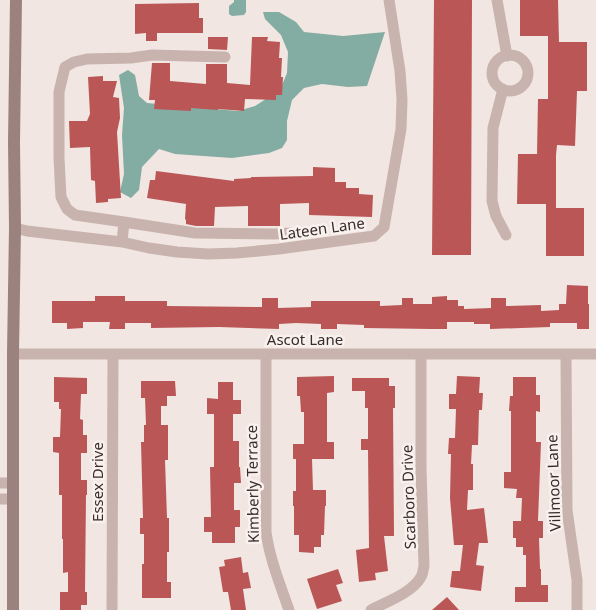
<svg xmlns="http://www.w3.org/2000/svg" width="596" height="610" viewBox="0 0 596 610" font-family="'Noto Sans',sans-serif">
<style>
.water{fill:#83aca3}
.building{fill:#bb5657}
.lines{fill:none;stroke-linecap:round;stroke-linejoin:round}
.street{stroke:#c9b3ae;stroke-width:11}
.secondary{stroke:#9c827f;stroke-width:12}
.labels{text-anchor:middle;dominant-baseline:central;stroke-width:5;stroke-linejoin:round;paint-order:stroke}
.street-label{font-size:15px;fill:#382c2c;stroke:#f9f1ed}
</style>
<rect width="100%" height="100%" fill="#f1e6e1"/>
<path class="water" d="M234,0H246V12L244,15L232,16L229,14V6L234,2Z
M263,12H279L296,22L304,32L343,36L385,32L367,86L348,87L322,84L304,88L292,100L287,121V140L282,148L269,153L232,158L175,154L159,149L142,167L139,190L131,198L120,192L124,174L122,135L124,108L119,75L128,70L135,75L139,96L147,103L238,111L255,106L280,90L287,73L288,52L281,35L265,19Z"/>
<path class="building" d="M434,0H472L471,255H432Z
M520,0H558L559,42H587V91H577L575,146L557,145L556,155V208H584V256H546V204H517L518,154H537L538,99H548V36H520Z
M199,3V18H203V33H157V41H146V33L135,34V4Z
M208,37H228L227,50L208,49Z
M252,37H268L267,41L280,42L279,58H282L281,77H283L282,95H276V100L245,99L244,111L218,109V110L191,108V111L154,109L155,100H149L152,63H170V81L206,84V64H227V83L250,85Z
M103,76V81H117L113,97L119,98L120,118L117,132L121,198L108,199V202L96,203L95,181L91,180L90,147L70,148L69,121H87L90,114L88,77Z
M313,167L335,168V182H346V188H359V194L373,195L372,217L309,215V203L280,204V226H248V206L215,207L214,226H196L186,224V220L185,219L186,204L147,198L150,180H155L156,171L234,181V179L251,178V177L313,176Z
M567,285L588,286V304H589V329H577V323H550V327L490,329V324H474V322H447V329H432L364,328V325L337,324V329H321V324L296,323L279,324V329L219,327L151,328V323H125V329H109L110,322H83V328L67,329V323H52V301H95V296H125V301H167V306L262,307V298H278V308L311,307V301H380V306L402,305V298H413V304H432V297L447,296V300H458V306H464V309L491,308V298H506V306L541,305V311L559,310V304H566Z
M334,376V392L327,393V442H334V459H312L313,490H326V506H325L324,535H321V547H314V553L299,552V535H294V506H293V491H296V459H293V444H304V412H301L300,396H297V377Z
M457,376L480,377L479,393H483L482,410H479L478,445H472L471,464H473V490H468L467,510L484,508L488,543H479L476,565L484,566L481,591L450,587L452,571H460L463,545H454L450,498L451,454H448L449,438H455L456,409H449V394H456Z
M54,377L87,378V394H81L80,419L83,420V435H87V453H81V480H87V495H86L85,592H87V605H81V610H60V592H68V572L63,573V539H62V495H59V453L53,452V437H60L61,409H59V402H54Z
M513,377H536V395H540V412L536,411V442H541L538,521H543V538H539L540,569H541V585H548V602H515V587H526V555H523V547H516V538H513V521H521L522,498H516L517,489L504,488V472H511V411H509L510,396H513Z
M352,378H389V386H395V408H393L394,536H384L388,571L375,573L376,580L359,582L356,550L369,548L368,450H361V439H368V408H365V391H352Z
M141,381H175L176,396H167V406H161V425H168V460H165L167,518H169V552H167V582H171V598H142V564H144V534H140V518H143L141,442H144V425H146L145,398H141Z
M218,382H233V400H241V414H233V441H239V467H240L241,483H234V510H240V527H235V543H212V532H204V517H211L210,467H214V414H207V398L218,399Z
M241,557L243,573L248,572L251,588L243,589L246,610H231L228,592H223L219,567L225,566L224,560Z
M338,569L343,583L336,585L342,601L317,609L307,579Z
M447,597L459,610H432Z"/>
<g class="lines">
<path class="street" d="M497,0L507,56
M492 73a18 18 0 1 1 36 0a18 18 0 1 1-36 0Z
M503,89L493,128L492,201L496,216L506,235
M124,222L195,233L274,234L290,233
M15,228L27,231L122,242L149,248L177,252L208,254L237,253L279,249L374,236L384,227L401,129L402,100L400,71L389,0
M122,242L124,222L75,215L67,209L61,197L59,158V92L65,67L74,62L87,59L131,58L152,55L225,57
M13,354H596
M266,354V532C270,560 280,584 289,610
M566,355L567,510L577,580V610
M0,483H13
M0,499H13
M112,610L113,354
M371,610C386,602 412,593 421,577C423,574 423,569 424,566L421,469V354"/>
<path class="secondary" d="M13,610V354L15,228L14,142L16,0"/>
</g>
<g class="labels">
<g class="street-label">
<text transform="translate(322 228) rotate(-8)">Lateen Lane</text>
<text x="305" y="339">Ascot Lane</text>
<text transform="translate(97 482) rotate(-90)">Essex Drive</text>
<text transform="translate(553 483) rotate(-92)">Villmoor Lane</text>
<text transform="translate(252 484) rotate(-91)">Kimberly Terrace</text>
<text transform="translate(408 497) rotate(-92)">Scarboro Drive</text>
</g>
</g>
</svg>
